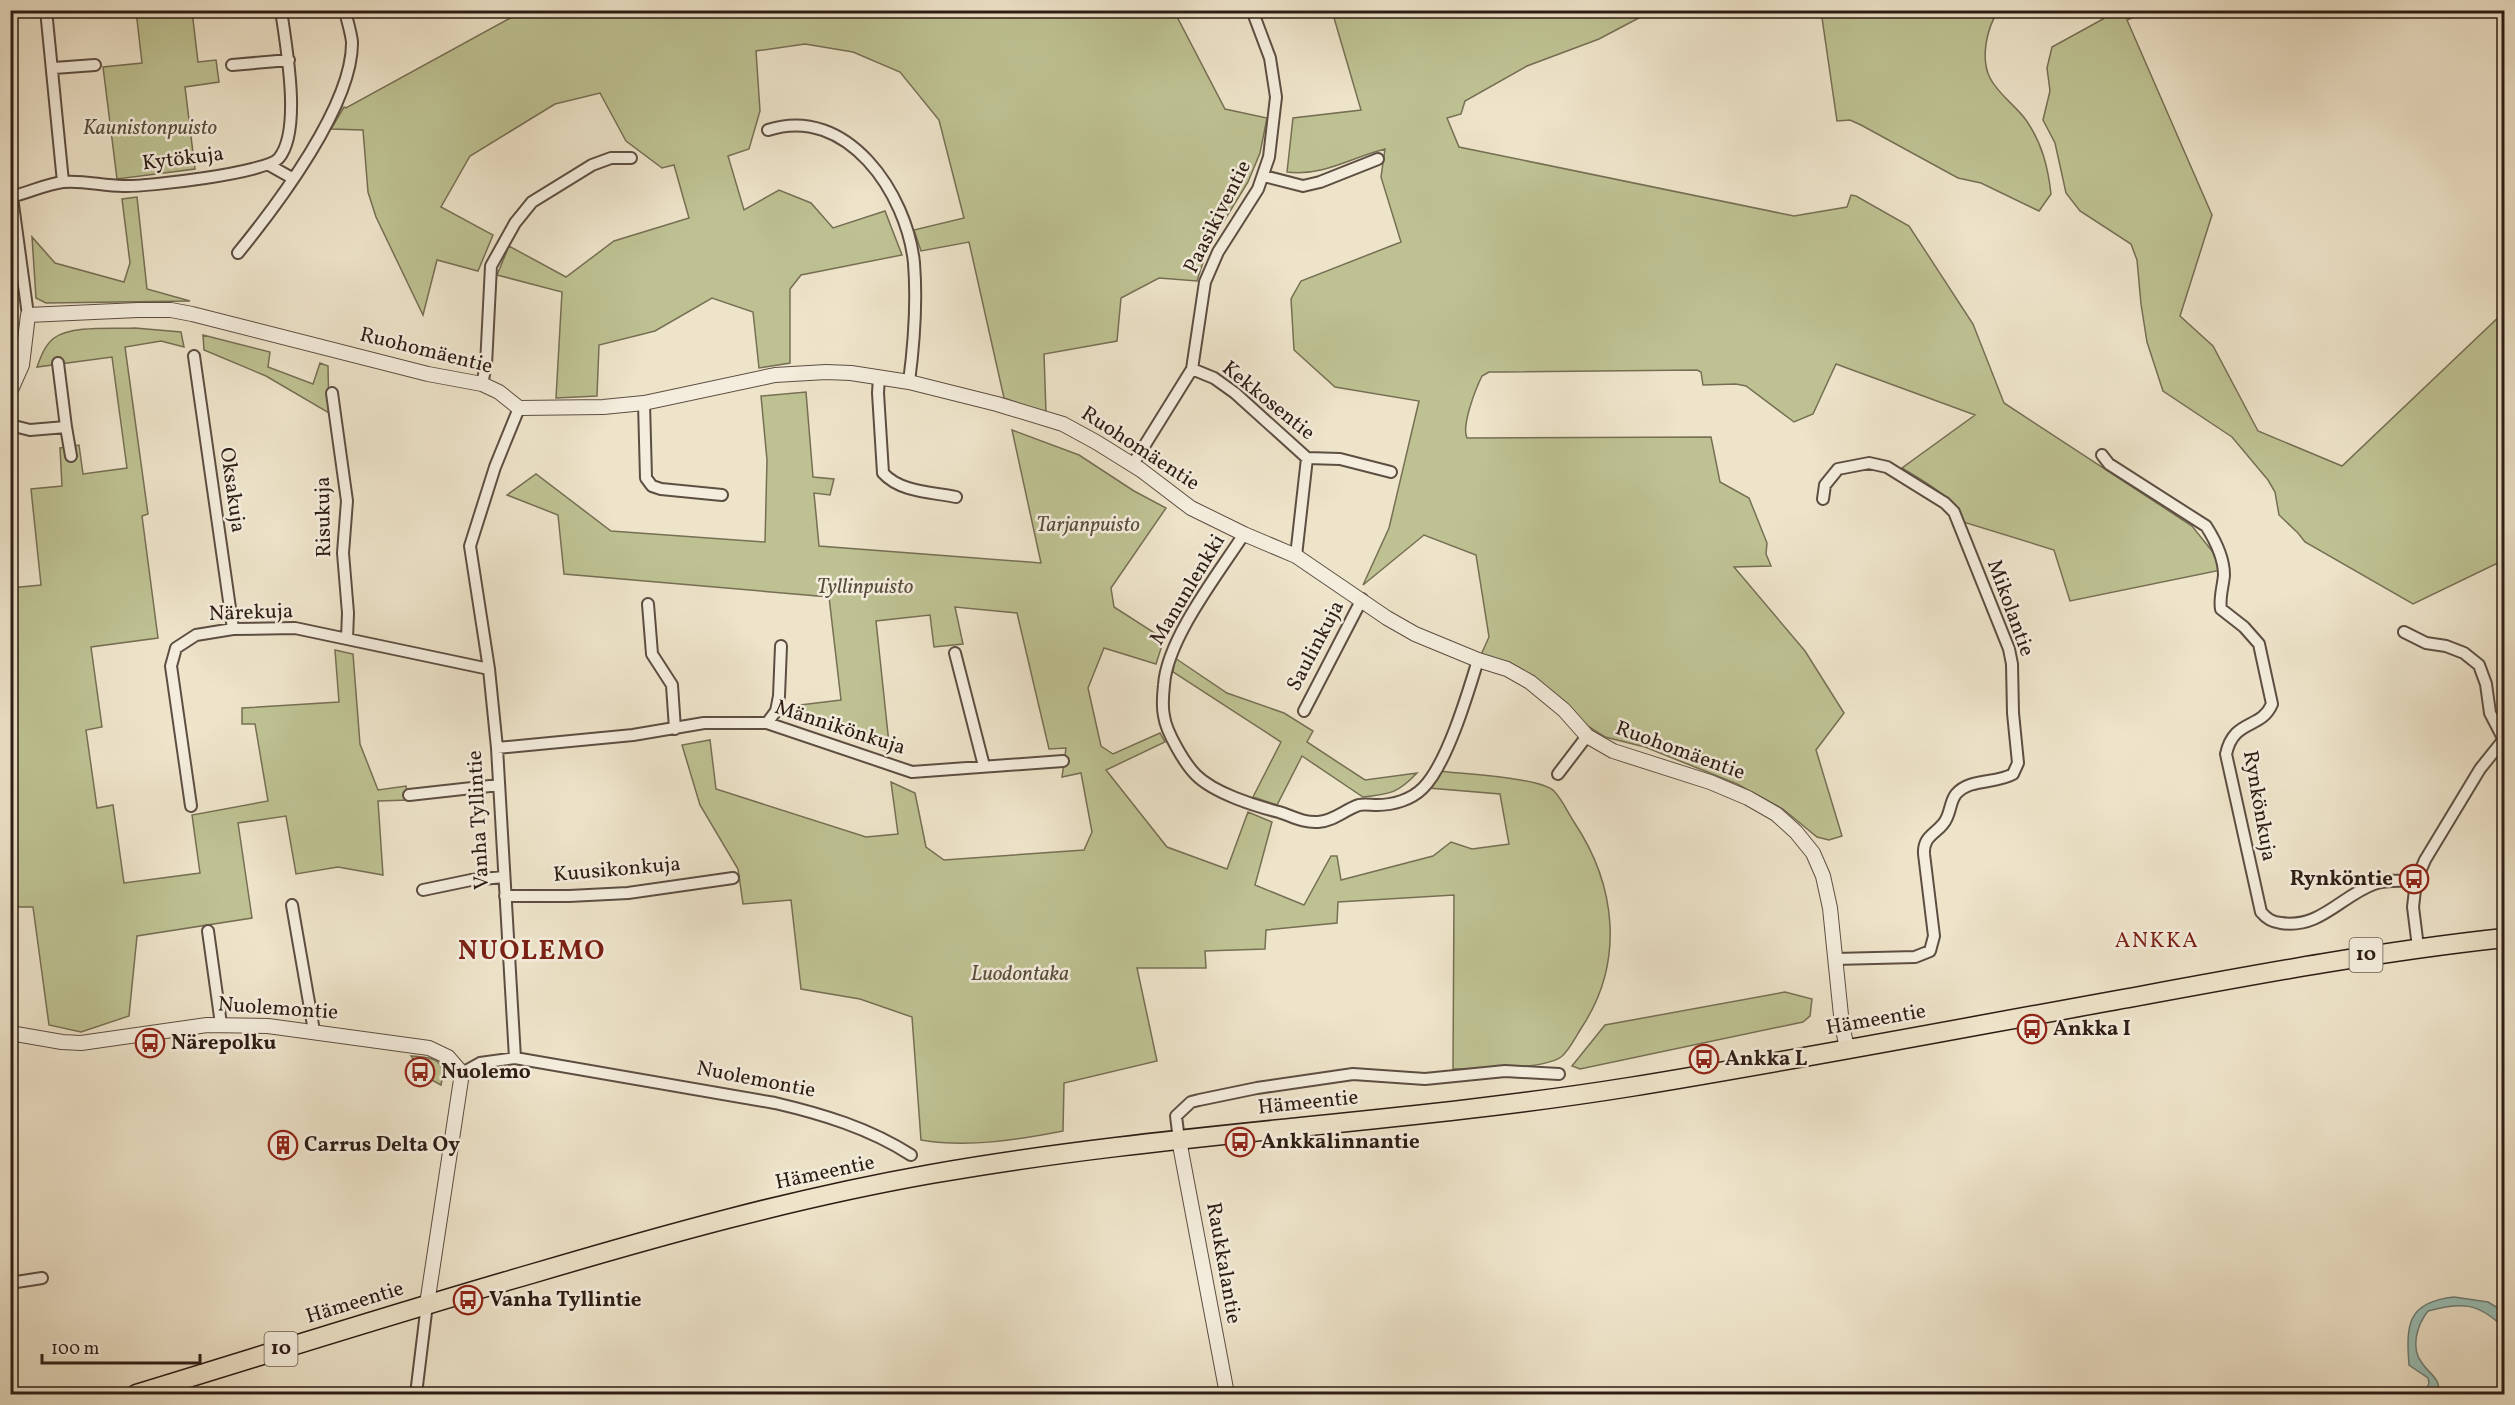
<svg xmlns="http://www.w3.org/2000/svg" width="2515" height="1405" viewBox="0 0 2515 1405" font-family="Vollkorn,serif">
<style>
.green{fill:#bec293;stroke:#766f54;stroke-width:1.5}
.water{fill:#99bfb6;stroke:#6e7e76;stroke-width:1.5}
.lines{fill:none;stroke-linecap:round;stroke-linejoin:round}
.minor-casing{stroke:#5d4e42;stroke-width:14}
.tertiary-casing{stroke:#5d4e42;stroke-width:16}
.trunk-casing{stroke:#2d1c15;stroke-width:21}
.minor{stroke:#f4eddd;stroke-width:10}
.tertiary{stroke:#f4eddd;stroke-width:14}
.trunk{stroke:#eee4ca;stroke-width:18}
.labels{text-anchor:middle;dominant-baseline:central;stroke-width:5;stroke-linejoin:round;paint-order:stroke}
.shield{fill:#f4eddd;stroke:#695b51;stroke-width:1.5}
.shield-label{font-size:20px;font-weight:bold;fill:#2d1c15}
.park-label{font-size:21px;font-style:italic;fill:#584e3b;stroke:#f4eddd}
.street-label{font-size:21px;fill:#2d1c15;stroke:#f4eddd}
.poi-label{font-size:21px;font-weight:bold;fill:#2d1c15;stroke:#f4eddd;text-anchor:start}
.neighbourhood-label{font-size:22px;letter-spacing:1.5px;fill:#7a1f14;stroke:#f4eddd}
.district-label{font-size:27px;font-weight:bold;letter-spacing:1.5px;fill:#7a1f14;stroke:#f4eddd}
</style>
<rect width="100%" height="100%" fill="#eee4ca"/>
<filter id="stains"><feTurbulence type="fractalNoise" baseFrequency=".00333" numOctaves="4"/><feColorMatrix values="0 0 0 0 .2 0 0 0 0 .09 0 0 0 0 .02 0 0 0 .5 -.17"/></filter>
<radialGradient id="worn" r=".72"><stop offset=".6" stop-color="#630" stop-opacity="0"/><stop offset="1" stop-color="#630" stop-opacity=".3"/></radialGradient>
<path class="green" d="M525,10L1174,11L1225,109L1267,118L1260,153L1248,182L1208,247L1197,281L1159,278L1121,298L1117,341L1044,354L1046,413L1004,398L969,242L921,251L914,230L964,218L939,120L900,72L853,52L805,44L756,51L760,111L749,149L728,156L744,210L779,190L811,203L833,228L885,211L902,255L801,275L790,289V363L759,368L753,312L712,298L655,331L599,345L597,396L556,398L562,292L497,275L509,246L566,277L614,241L689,218L674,165L662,168L626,141L600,93L555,104L470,156L441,207L493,235L478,271L437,260L423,315L376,217L368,192L363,130L331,129L344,107L346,108Z
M2115,10L2148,11L2127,20L2212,215L2180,316L2213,346L2258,431L2342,466L2504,312V560L2413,604L2305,542L2298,533L2279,515L2275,492L2268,480L2232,437L2163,391L2147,342L2141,304L2137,260L2131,244L2080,211L2066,193L2055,143L2043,120L2050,91L2047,68L2052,47L2103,19Z
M136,11H192L198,62L216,60L219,82L185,87L195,169L117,179L103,67L142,63Z
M1332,11H1652L1599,39L1527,66L1465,101L1461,114L1447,118L1459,147L1794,216L1847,207L1851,195L1856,196L1909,226L1973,324L2004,403L2192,526L2212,551L2221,570L2070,601L2054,550L1960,521C1953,495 1924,482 1902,468L1975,415L1836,364L1813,414L1794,422L1746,386L1736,384L1703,385L1701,372L1697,370L1505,372H1489L1482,376C1476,388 1461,426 1467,438L1711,437L1720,482L1749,498L1767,543L1766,554L1771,566L1734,567L1805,651L1844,713L1816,750L1842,836L1829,840L1817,837L1783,809L1737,784L1645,747L1605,737L1586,725L1555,695L1481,655L1489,637L1476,555L1424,535L1363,585L1389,528L1419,401L1335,387L1294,350L1291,299L1301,281L1401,242L1381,177L1385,149C1352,157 1322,177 1287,172L1293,118L1361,110Z
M1821,11H1998C1987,28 1980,58 1990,78C1998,94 2016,106 2026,120C2042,143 2048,167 2051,194L2039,211L1981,183L1958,178L1861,125L1850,120L1837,121Z
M137,197L147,289L190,301L46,303L36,298L32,237L55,263L124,282L130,263L122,199Z
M135,328L181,332L184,347L161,341L125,347L148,514L142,516L158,638L91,647L102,727L86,730L97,808L113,805L124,883L200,873L192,815L268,801L255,724H242V708L339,702L335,650L353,654L360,744L378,790L406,786L409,800L378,801L383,875L338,867L296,874L286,816L238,823L252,918L137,936L129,1016L81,1032L49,1025L33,907H11L10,588L41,585L31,489L62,486L60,448L79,445L83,474L127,468L112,357L37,367C41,356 45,345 54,338C72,325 113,329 135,328Z
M203,335L270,352L268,367L313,384L320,363L328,366L329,413L266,376L204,350Z
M806,392L813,477L834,479L830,495L814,493L819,546L1041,563L1012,430L1079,455L1134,491L1166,508L1111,588L1114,607L1164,639L1156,664L1104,648L1088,688L1101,746L1113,754L1160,733L1165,742L1106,770L1167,847L1227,869L1248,812L1272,822L1255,885L1304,905L1331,856H1337L1341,880L1433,856L1451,842L1472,849L1509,844L1500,794L1429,788L1438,771C1462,774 1538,777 1554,791C1562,799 1568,813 1574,822C1616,885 1625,961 1582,1027C1576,1036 1569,1051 1561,1057C1542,1070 1479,1068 1453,1069L1454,895L1338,902L1337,923L1266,930L1265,949L1205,951L1206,968H1137L1157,1061L1064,1083L1063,1131C1017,1140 967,1148 921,1140L912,1017L860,999L801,989L791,900L743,904L738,869L700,805L682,745L710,740L716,789L866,837L898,834L891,782L915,793L926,847L944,860L1084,850L1092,832L1081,773L1062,777L1066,748L1049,749L1017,613L955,607L963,644L934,647L930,615L876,621L890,753L865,741L810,724L799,718L791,706L841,700L829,597L564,574L558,515L507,495L536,474L611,531L765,542L767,460L761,396Z
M1175,658L1227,693L1284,713L1313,731L1307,742L1365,780L1417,773C1398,793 1391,794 1363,797L1302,756L1277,805L1253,797L1281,742L1173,672Z
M1785,992L1812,999L1810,1016L1803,1022L1580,1069L1572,1066L1605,1025Z
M411,1056C434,1057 447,1059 441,1085L428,1078Z"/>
<path class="water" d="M2454,1297L2488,1302L2503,1311L2504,1328C2478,1302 2461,1302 2428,1311C2417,1325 2410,1348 2422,1363C2429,1374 2442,1379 2438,1394H2425L2429,1383L2428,1378L2409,1365C2406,1325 2407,1302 2454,1297Z"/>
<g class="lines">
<g class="minor-casing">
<path id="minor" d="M46,10L63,182
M232,65L289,60
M54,68L95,65
M768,130C847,104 907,194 914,263C917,301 914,344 909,382
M269,165L292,178
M1264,176L1303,186L1320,182L1378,159
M10,197C28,193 46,184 63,182C83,180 103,186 123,186C146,187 267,173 279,158C302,130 286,46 281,10
M12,197L28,315
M238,253C277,205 353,105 352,42C351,32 347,21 345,10
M194,356L233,629
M58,363L66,427
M1192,369L1214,378L1235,393L1307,458L1340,459L1391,472
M879,377L878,393L883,473C900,492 931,492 956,497
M482,384L486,365L491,266L515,223L532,202L592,165L611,158H631
M332,393L347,501L343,553L348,613L347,639
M644,403L646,478L652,486L661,489L722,495
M10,425L30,430L66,427L71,456
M2102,455L2109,464L2206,526C2215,540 2224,558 2224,575C2223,587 2219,598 2221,609L2244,627L2259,644L2272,704C2261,730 2234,718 2226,754L2261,912C2267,919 2272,922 2281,923C2320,929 2341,896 2374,884C2387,879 2403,881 2416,881
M1133,464L1192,369L1205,282L1218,252L1258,189L1269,157L1276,97L1270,58L1252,10
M1823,499L1825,485L1838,469L1869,463L1887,467L1945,503L1954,512L2009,649L2012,664L2013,713L2018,763L2013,774C1996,784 1970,778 1956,794C1949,803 1951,815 1943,824C1934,835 1923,837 1924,854L1934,936L1930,951L1915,957L1835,959
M1244,534C1218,574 1167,639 1164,685C1163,694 1162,707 1164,716C1166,732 1185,764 1196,775C1214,793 1255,806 1279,812C1292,816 1303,823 1318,822C1334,821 1344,810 1359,805C1364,804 1371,805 1377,805C1393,805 1411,800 1423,788C1447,764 1468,693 1478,660
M1296,556L1307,458
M648,604L652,654L672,685L675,729
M2404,632L2426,643L2446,646L2464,653L2479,665L2486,684L2490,713L2504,740
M955,653L984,766
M1304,711L1362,599
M767,723L776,711L779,696L781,646
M497,748L633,735L704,723H767L912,772L1063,761
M1558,774L1587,736
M409,795L499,785
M191,806L171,666L176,648L196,635L233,629L295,628L489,669
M423,890L471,880L504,877
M505,896H569L628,893L733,878
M292,905L314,1031
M208,931L221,1024
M2418,947L2413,907L2416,881L2425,860L2480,769L2504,739
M515,1058L497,748L489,669L470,546L495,467L519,408
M462,1073L480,1063L515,1058L775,1103C822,1114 869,1128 911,1155
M1179,1140L1176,1116L1191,1102L1199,1100L1257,1088L1353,1074L1425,1079L1505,1071L1559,1074
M10,1283L42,1278
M416,1394L427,1304"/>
</g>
<g class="tertiary-casing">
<path id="tertiary" d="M10,392L22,365L28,315L138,310H171L192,314L428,374L482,384L499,392L519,408L603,407L644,403L775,375L826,372L851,373L909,382L997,404L1063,424L1096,442L1141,470L1191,508L1244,534L1296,556L1387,618L1415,634L1478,660L1507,669L1530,682L1564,710L1587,736L1613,751L1710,782L1748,798L1776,814L1796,832L1813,853L1823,876L1830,908L1842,1025L1847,1048
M10,1033L62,1042L81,1043L207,1025L268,1026L429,1048L448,1057L462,1073L427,1304
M1179,1140L1227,1394"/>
</g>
<g class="trunk-casing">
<path id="trunk" d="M136,1394C267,1354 399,1312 531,1274C663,1235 795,1198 931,1174C1163,1133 1399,1124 1630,1087C1802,1059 1973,1026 2145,995C2264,973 2383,951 2504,938"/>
</g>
<use href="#minor" class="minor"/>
<use href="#tertiary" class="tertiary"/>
<use href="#trunk" class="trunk"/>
</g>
<defs>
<g id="bus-ring" transform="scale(1.5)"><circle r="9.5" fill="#f4eddd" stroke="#8f2418" stroke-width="1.5"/><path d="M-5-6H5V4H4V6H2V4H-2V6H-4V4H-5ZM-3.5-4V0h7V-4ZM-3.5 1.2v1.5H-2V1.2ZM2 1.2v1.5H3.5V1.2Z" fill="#8f2418"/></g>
<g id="building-ring" transform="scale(1.5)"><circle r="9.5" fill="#f4eddd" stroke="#8f2418" stroke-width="1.5"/><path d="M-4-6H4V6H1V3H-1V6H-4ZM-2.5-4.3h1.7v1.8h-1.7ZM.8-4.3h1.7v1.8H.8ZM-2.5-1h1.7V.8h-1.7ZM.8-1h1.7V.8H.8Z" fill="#8f2418"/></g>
</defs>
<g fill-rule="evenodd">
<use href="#bus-ring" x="2414" y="879"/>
<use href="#bus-ring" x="2032" y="1029"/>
<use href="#bus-ring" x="150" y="1043"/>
<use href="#bus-ring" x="1704" y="1059"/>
<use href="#bus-ring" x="420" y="1072"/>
<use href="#bus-ring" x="1240" y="1142"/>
<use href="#building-ring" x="283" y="1145"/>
<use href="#bus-ring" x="468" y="1300"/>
</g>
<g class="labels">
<g class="shield">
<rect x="2349.5" y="938" width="33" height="34" rx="4.5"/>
<rect x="264.5" y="1332" width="33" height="34" rx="4.5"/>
</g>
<g class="shield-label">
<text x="2366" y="955">10</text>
<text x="281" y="1349">10</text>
</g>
<g class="park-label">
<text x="150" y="128">Kaunistonpuisto</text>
<text x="1088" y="525">Tarjanpuisto</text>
<text x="865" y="587">Tyllinpuisto</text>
<text x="1020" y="974">Luodontaka</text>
</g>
<g class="street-label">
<text transform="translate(183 159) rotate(-7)">Kytökuja</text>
<text transform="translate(1218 217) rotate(-63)">Paasikiventie</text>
<text transform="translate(426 351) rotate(14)">Ruohomäentie</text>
<text transform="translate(1268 401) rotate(39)">Kekkosentie</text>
<text transform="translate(1140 449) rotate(33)">Ruohomäentie</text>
<text transform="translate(232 490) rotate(82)">Oksakuja</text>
<text transform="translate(324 517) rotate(-91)">Risukuja</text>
<text transform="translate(1188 590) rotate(-59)">Manunlenkki</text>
<text transform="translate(2010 608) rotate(70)">Mikolantie</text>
<text transform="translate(251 613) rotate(-2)">Närekuja</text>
<text transform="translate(1316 646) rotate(-62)">Saulinkuja</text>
<text transform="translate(840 728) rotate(18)">Männikönkuja</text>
<text transform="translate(1680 751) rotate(20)">Ruohomäentie</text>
<text transform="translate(2259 806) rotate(80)">Rynkönkuja</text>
<text transform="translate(479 820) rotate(-93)">Vanha Tyllintie</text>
<text transform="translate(617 870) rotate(-5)">Kuusikonkuja</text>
<text transform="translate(278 1009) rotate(4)">Nuolemontie</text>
<text transform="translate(1876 1020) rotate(-10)">Hämeentie</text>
<text transform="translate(756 1080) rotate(11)">Nuolemontie</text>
<text transform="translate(1308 1103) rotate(-6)">Hämeentie</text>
<text transform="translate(825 1173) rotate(-12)">Hämeentie</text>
<text transform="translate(1223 1263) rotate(80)">Raukkalantie</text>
<text transform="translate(355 1303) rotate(-17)">Hämeentie</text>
</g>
<g class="poi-label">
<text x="2393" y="879" text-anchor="end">Rynköntie</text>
<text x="2053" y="1029">Ankka I</text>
<text x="171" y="1043">Närepolku</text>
<text x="1725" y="1059">Ankka L</text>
<text x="441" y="1072">Nuolemo</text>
<text x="1261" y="1142">Ankkalinnantie</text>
<text x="304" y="1145">Carrus Delta Oy</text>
<text x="489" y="1300">Vanha Tyllintie</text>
</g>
<g class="neighbourhood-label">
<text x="2157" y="941">ANKKA</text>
</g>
<g class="district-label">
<text x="532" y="952">NUOLEMO</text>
</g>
</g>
<rect width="2515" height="1405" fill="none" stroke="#eee4ca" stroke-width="36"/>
<rect x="12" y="12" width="2491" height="1381" fill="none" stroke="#2d1c15" stroke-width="3"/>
<rect x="18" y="18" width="2479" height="1369" fill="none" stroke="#2d1c15" stroke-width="1.5"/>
<path d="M42 1354v9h158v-9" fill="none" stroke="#2d1c15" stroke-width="3"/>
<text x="51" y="1354" font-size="18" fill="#2d1c15" stroke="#f4eddd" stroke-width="4.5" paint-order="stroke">100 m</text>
<rect width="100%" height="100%" filter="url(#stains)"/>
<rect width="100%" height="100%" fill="url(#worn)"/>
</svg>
